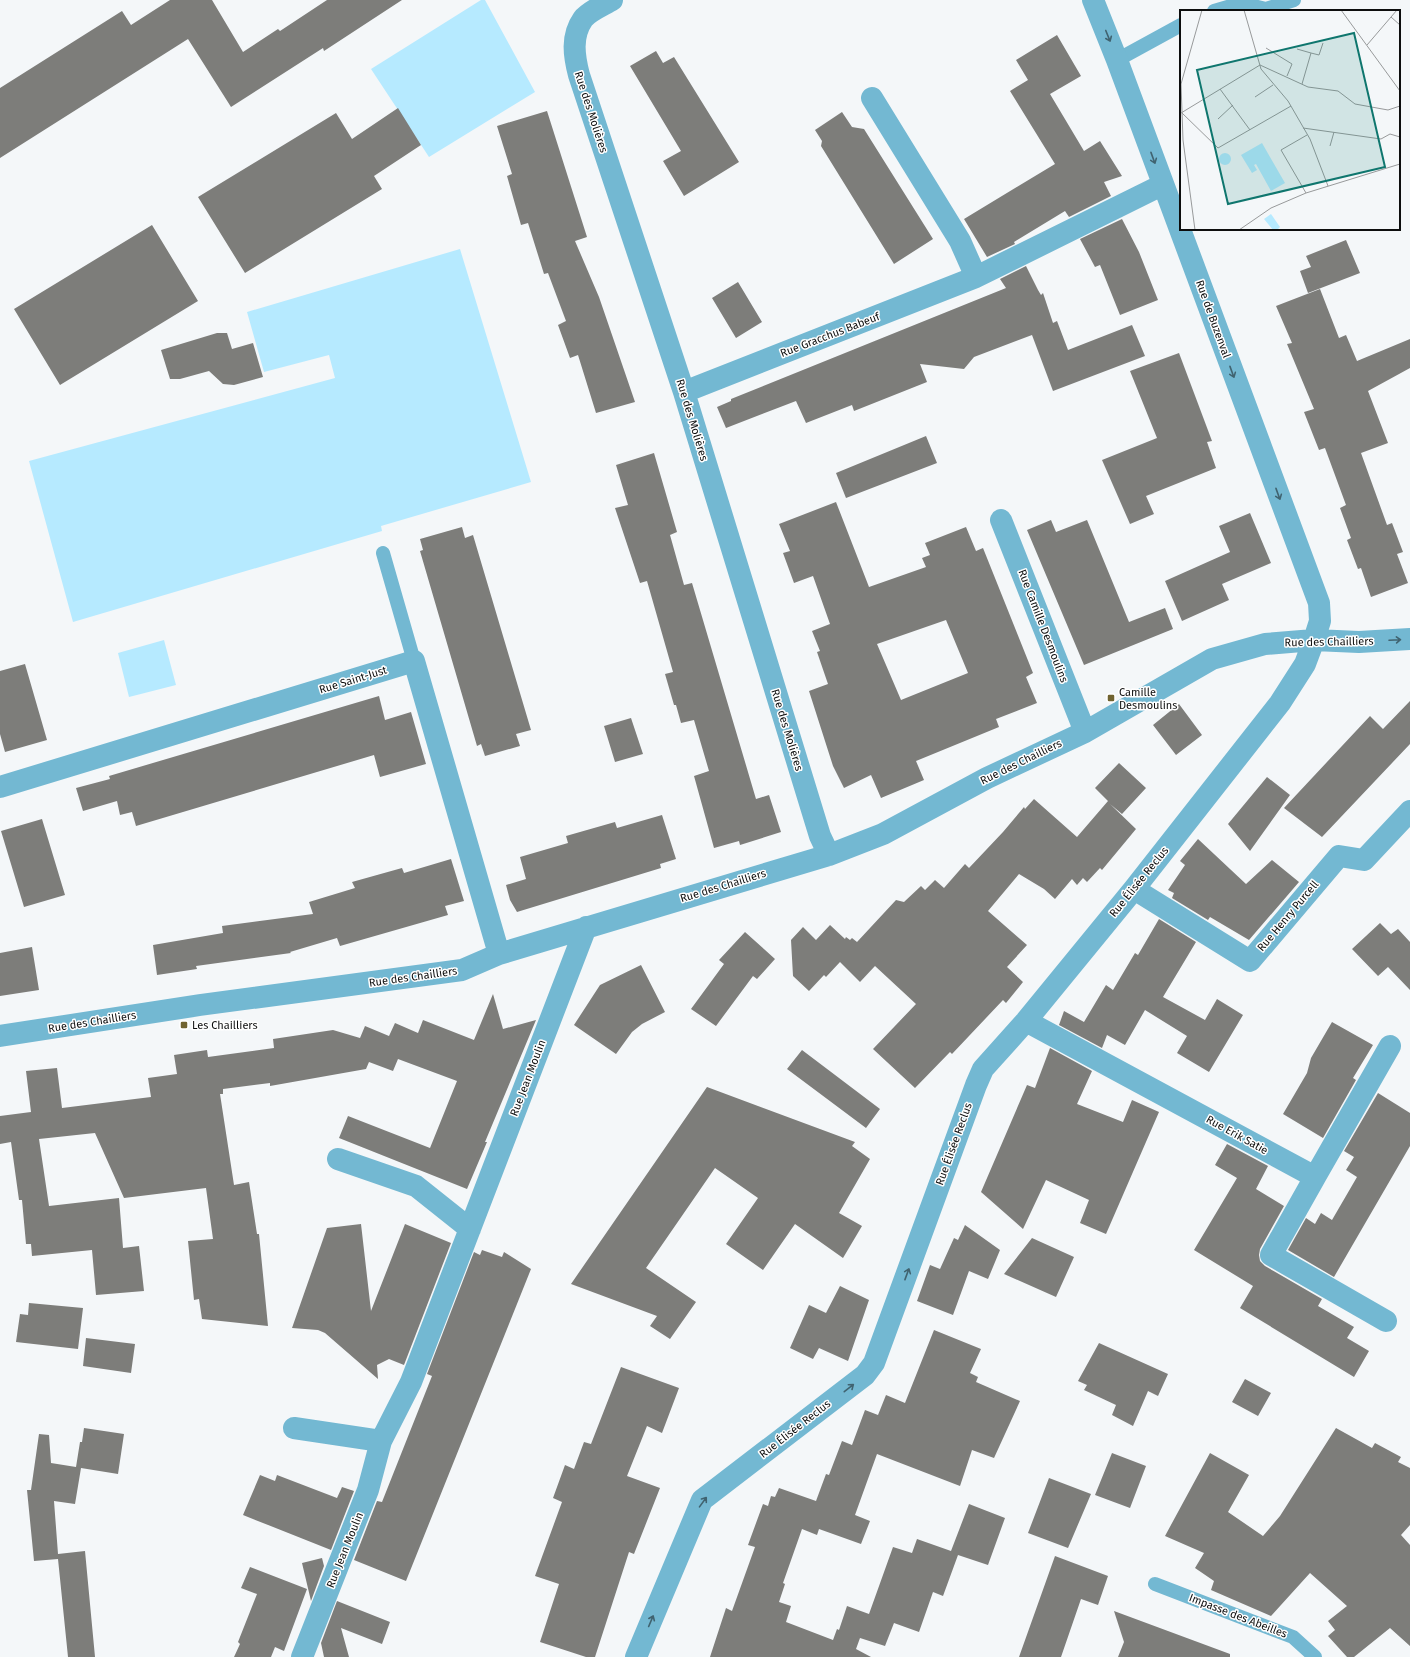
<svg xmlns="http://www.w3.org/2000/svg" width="1410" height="1657" viewBox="0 0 1410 1657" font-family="'Fira Sans',sans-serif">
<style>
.green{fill:#b6eaff}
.building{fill:#7d7d7a;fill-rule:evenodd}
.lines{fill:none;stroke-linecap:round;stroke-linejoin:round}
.service{stroke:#73b8d2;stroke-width:14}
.minor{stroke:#73b8d2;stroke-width:22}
.oneway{stroke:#406370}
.poi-dot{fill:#706330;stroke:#fff;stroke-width:1.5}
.labels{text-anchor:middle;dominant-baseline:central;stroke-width:3;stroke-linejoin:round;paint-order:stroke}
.street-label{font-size:11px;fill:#0d0e0e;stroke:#fff}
.poi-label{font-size:11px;fill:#0d0e0e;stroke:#fff;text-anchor:start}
.inset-road{fill:none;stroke:#989a9b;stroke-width:1}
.view{fill:#0f766e;fill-opacity:0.15;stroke:#0f766e;stroke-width:2}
.inset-edge{fill:none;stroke:#0d0e0e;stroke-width:2}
</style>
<rect width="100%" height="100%" fill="#f4f7f9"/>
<path class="green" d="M481,0H485L535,92L429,157L371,69Z
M460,249L531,482L381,526L382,531L73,622L29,461L335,378L329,355L264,372L247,312Z
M164,640L176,685L129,697L118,653Z"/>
<path class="building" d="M170,0H212L243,52L278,29L280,31L327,0H402L324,51L323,48L231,107L188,39L0,158V88L122,11L131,25Z
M1057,35L1081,76L1050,94L1084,151L1100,141L1122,176L1104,182L1111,196L1069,217L1065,211L1014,242L1015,244L987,257L964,219L1055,164L1010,91L1028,80L1016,60Z
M656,51L663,63L674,57L739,162L684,196L663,161L681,151L630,66Z
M398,108L421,145L374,176L382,189L245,273L198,197L336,113L352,139Z
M547,111L587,237L575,241L599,297L635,402L596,413L578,355L570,358L558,325L566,321L548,273L544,274L528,223L521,225L507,176L512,174L497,126Z
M842,112L852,127L864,129L933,239L894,264L821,146L822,141L815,130Z
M1122,219L1139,252L1158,300L1120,315L1100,265L1095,267L1080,239Z
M152,225L198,301L60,385L14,309Z
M1346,240L1360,273L1308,293L1300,271L1311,267L1306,256Z
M1026,266L1038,290L1041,295L1043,293L1053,323L1057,321L1068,350L1132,325L1145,356L1053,391L1032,335L974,357L964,369L920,364L927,382L854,411L852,405L806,423L796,401L726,428L717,407L731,401V399L1006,288L1000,279Z
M738,282L762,322L736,338L712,298Z
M1320,289L1339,338L1346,335L1357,361L1410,339V368L1368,391L1388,443L1361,453L1387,525L1392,523L1403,552L1397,554L1408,583L1371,597L1361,568L1358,569L1347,540L1351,538L1340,508L1346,505L1325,448L1319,450L1304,412L1314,409L1287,344L1292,343L1276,306Z
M217,333H227L232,349L253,343L263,377L234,385L223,384L209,371L180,379H170L161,350Z
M1179,353L1212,441L1207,442L1216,468L1146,496L1154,514L1130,524L1102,460L1157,438L1130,371Z
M926,436L937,463L846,498L836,473Z
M654,453L677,532L670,535L684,585L692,583L756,799L769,795L781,832L740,845L739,841L714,848L694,776L709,771L694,720L681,723L676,705H674L665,674L673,672L647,581L640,583L615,508L628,505L616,465Z
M836,502L869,587L926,567L922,558L930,555L925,543L966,527L976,551L983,548L1033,673L1026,677L1037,703L996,719L999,727L916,761L924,780L881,798L871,775L844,788L833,766L809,691L828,684L817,652L820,651L812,631L830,624L813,576L794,583L783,553L790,551L779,524ZM946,620L968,673L901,700L877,644Z
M1250,513L1271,563L1222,584L1229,600L1182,621L1165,581L1230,552L1219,526Z
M1051,520L1056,532L1087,520L1129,622L1165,608L1173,629L1084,665L1027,530Z
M462,527L465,538L473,535L531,730L516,734L520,746L485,756L481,744L477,746L420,551L423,550L420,539Z
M25,664L47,740L5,752L0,734V671Z
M379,696L385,720L411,712L426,764L380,777L374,755L136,826L132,812L120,815L117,801L83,811L76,788L110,779L109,776Z
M1410,701V744L1322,837L1284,808L1370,716L1383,729Z
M1179,704L1202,735L1176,755L1153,725Z
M631,718L643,754L615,762L604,726Z
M1119,763L1146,788L1122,814L1110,804L1136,829L1102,870L1100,868L1087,882L1083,878L1077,885L1072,879L1055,899L1044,889L1019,874L988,911L1027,945L1007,967L1023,982L1006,1003L1003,1000L952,1054L950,1052L915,1088L873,1049L916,1004L875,966L860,982L840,962L826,977L824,975L809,991L793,976L791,940L803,927L816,940L830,925L845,939L846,937L850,940L852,938L857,942L896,900L904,902L921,886L925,890L935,880L944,888L965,864L969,868L1003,832L1024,807L1025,809L1034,799L1077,837L1108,801L1095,788Z
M1267,777L1290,795L1250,851L1228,824Z
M662,815L676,859L660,864L661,868L517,912L510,900L506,885L526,879L520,857L568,843L566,836L615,822L617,828Z
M42,819L65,895L24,907L1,831Z
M1198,839L1246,884L1272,860L1299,882L1249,940L1210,917L1208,920L1172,898L1174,893L1168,890L1185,865L1180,861Z
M451,859L464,901L445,906L448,915L340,946L337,938L290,952L291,953L196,966L197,969L157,975L153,945L223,933L222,926L313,914L309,902L355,888L352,882L402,868L404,873Z
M1159,919L1196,942L1163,997L1205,1020L1217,999L1243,1015L1209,1072L1177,1053L1187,1036L1145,1010L1125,1045L1107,1035L1102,1048L1059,1025L1064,1011L1084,1022L1106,985L1113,990L1135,953L1138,955Z
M1380,923L1391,934L1398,929L1410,942V990L1388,967L1378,976L1352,949Z
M745,932L775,959L757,979L753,976L716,1026L691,1009L724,964L719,960Z
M32,947L39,990L0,996V953Z
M641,965L665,1012L642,1024L632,1032L616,1054L574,1025L600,985Z
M493,994L503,1029L536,1020L485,1142H487L467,1189L339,1138L348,1116L430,1148L457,1081L398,1059L393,1071L369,1062L366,1069L270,1086V1083L223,1089V1094H220L234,1185L249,1182L257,1234H259L268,1326L202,1319L199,1299L194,1300L188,1241L213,1239L206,1188L124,1198L95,1133L39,1139L49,1206L119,1198L123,1248L139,1246L144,1291L96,1295L92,1250L32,1256L31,1244H26L22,1200H19L11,1142L0,1144V1116L31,1112L26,1071L57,1068L62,1108L151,1097L148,1078L177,1074L174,1055L207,1050L208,1057L274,1048L273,1039L333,1030L360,1038L365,1026L389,1036L395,1023L418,1033L423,1020L474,1040Z
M1332,1022L1373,1045L1353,1078L1356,1080L1323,1138L1283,1114L1307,1073L1311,1058Z
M1050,1048L1092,1071L1077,1104L1123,1122L1132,1100L1159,1112L1106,1234L1080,1223L1089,1200L1046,1180L1023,1229L981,1192L1027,1085L1035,1088Z
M802,1050L880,1109L866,1128L787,1069Z
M707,1087L855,1142L852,1146L870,1159L839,1213L862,1226L843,1258L795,1224L763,1270L726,1244L758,1198L715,1168L646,1268L696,1302L670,1339L650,1326L657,1316L571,1284Z
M1378,1093L1410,1113V1146L1334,1277L1288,1250L1306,1218L1315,1224L1321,1213L1332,1220L1357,1177L1346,1170L1354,1157L1344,1151Z
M1227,1144L1268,1166L1256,1189L1284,1206L1260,1249L1259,1255L1260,1261L1265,1266L1322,1299L1318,1306L1354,1327L1347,1338L1369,1351L1354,1377L1240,1308L1253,1286L1194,1250L1237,1178L1215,1165Z
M361,1224L371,1311L405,1224L451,1243L404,1365L389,1359L377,1365L378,1379L325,1333L318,1330L292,1328L327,1228Z
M965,1225L1000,1250L988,1279L969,1271L953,1315L917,1301L930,1265L940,1269L954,1238L958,1240Z
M1032,1238L1074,1257L1056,1297L1004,1274Z
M482,1250L502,1257L504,1252L531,1269L406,1581L354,1560L377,1501L382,1502L432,1376L427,1374L474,1252L480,1255Z
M840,1286L869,1300L848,1361L819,1348L813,1359L790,1348L809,1305L826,1313Z
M29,1303L83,1308L78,1349L16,1342L20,1314L28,1315Z
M934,1330L981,1349L970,1373L978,1377L976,1382L1020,1401L994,1458L972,1450L960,1486L877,1454L855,1515L870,1521L861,1544L819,1529L817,1535L802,1529L783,1583L785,1584L779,1602L791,1606L786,1622L833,1640L837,1629L839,1630L847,1606L869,1614L893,1547L912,1553L917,1539L951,1551L969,1504L1005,1518L988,1565L958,1555L943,1596L933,1592L919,1632L894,1623L885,1646L860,1638L856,1649L871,1657H710L726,1608L732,1611L755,1547L748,1545L763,1504L768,1506L771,1496L775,1497L779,1488L816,1501L826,1474L829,1475L842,1441L852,1445L865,1410L878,1415L886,1395L905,1403Z
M86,1338L135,1344L131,1373L83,1366Z
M1099,1343L1168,1374L1158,1396L1148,1391L1133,1426L1112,1415L1116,1405L1084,1390L1087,1385L1078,1381Z
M621,1367L679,1388L662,1433L647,1426L627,1476L660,1488L634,1554L629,1552L595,1657H586L540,1642L559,1584L535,1576L562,1502L553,1498L565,1465L574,1469L584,1442L591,1444Z
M1245,1379L1271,1393L1258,1416L1232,1402Z
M84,1428L124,1434L118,1474L81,1468L75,1504L54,1501L58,1554L85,1551L95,1657H68L58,1559L34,1561L27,1490H31L39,1434L49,1435L51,1463L76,1467L80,1442H82Z
M1336,1428L1372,1448L1375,1443L1401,1457L1398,1462L1410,1468V1525L1401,1535L1410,1545V1646L1390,1628L1354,1657H1347L1328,1636L1335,1630L1328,1621L1347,1606L1310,1573L1271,1616L1211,1590L1214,1581L1195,1568L1204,1553L1165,1536L1210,1453L1249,1475L1228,1512L1263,1536L1280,1516Z
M1112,1453L1146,1466L1130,1508L1095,1495Z
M260,1475L275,1481L277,1475L337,1498L342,1487L354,1491L331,1550L243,1515Z
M1049,1478L1091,1494L1068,1548L1028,1533Z
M1055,1556L1108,1576L1098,1605L1081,1599L1061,1657H1019Z
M322,1558L324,1566L311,1601L302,1563Z
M250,1567L307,1589L284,1651L275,1647L271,1657H234L240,1644L238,1642L257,1594L241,1588Z
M337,1601L390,1622L382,1644L341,1628L349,1657H324L321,1643Z
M1114,1611L1230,1654V1657H1118L1124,1642Z"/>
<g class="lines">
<path class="service" d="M1214,11L1241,3L1266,9L1294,0
M1117,60L1181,25
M383,553L414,661
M1155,1584L1293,1637L1315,1657"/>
<path class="minor" d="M612,0C604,5 589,11 583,19C571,36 574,56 579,75L684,392L820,836L829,855
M872,98L960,241L976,277
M684,392L976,277L1162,185
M1001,520L1085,732
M0,787L414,661L499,954
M1134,889L1250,961L1339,856L1364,860L1410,811
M1026,1021L1315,1177L1390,1046
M0,1036L200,1005L462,970L499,954L829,855L883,834L987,778L1085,732L1212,659L1265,644L1314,640L1359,642L1410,639
M338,1159L416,1186L470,1229
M1315,1177L1271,1255L1386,1321
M294,1428L381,1441
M302,1657L368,1490L381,1441L411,1382L586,927
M636,1657L702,1500L865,1375L874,1363L976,1085L983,1069L1026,1021L1134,889L1280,703L1305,664L1314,640L1320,621L1319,603L1117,60L1093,0"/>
</g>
<defs><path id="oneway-shaft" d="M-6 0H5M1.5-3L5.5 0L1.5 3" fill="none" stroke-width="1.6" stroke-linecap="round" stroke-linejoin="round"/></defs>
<g class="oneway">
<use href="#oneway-shaft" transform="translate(1108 36) rotate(68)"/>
<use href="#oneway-shaft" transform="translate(1153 158) rotate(70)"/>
<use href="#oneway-shaft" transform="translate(1232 372) rotate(70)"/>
<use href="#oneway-shaft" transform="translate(1278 494) rotate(70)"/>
<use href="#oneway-shaft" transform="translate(1395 640) rotate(-3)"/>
<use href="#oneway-shaft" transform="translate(907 1274) rotate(-70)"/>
<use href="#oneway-shaft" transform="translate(849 1388) rotate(-38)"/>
<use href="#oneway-shaft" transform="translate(703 1502) rotate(-54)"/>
<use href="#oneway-shaft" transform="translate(651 1621) rotate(-67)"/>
</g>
<g class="poi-dot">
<rect x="1107" y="694" width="8" height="8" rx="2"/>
<rect x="180" y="1021" width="8" height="8" rx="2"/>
</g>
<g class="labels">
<g class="street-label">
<text transform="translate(591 112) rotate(72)">Rue des Molières</text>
<text transform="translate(1213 319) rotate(70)">Rue de Buzenval</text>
<text transform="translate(830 335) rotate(-21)">Rue Gracchus Babeuf</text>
<text transform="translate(692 420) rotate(73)">Rue des Molières</text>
<text transform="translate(1043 626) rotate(69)">Rue Camille Desmoulins</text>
<text transform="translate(1329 642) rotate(-1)">Rue des Chailliers</text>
<text transform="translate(353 680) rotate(-17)">Rue Saint-Just</text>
<text transform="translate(787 730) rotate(73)">Rue des Molières</text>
<text transform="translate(1021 762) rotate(-26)">Rue des Chailliers</text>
<text transform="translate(1139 882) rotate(-51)">Rue Élisée Reclus</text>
<text transform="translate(723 886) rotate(-17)">Rue des Chailliers</text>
<text transform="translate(1288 916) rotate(-50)">Rue Henry Purcell</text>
<text transform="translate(413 977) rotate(-8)">Rue des Chailliers</text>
<text transform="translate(92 1022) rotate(-9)">Rue des Chailliers</text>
<text transform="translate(528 1078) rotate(-69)">Rue Jean Moulin</text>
<text transform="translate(1237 1135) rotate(29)">Rue Erik Satie</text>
<text transform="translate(954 1144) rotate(-70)">Rue Élisée Reclus</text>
<text transform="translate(795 1429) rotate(-38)">Rue Élisée Reclus</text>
<text transform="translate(345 1550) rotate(-68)">Rue Jean Moulin</text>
<text transform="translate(1238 1616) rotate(21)">Impasse des Abeilles</text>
</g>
<g class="poi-label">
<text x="1119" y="692">Camille<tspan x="1119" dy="13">Desmoulins</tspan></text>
<text x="192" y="1025">Les Chailliers</text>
</g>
</g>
<g transform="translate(1180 10)">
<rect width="220" height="220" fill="#f4f7f9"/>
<path d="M82,133L105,173L91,181L76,154L74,155L77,160L72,163L61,145ZM39 149a6 6 0 1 1 12 0a6 6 0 1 1-12 0ZM91,204L100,217L97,220H93L84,209Z" fill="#b6eaff"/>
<path class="inset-road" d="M64,0L81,59L108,91L130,129L148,176M161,0L220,81M211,7L220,15M187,35L217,0M86,38L112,54L107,66M117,39L131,43L122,74M131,43L139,45L143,33M80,55L128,77L158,81L175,94L208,100L220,96M40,79L70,120M75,87L93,75M1,103L80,55M2,103L38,138L111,96M38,109L53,95M123,118L201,129L210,124L220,127M150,136L154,122M126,183L101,140L127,125M15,220L3,130L1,74L22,0M59,220L91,198L126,183L220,154"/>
<path class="view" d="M174,23L205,157L48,194L17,60Z"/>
<rect width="220" height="220" class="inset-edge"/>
</g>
</svg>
